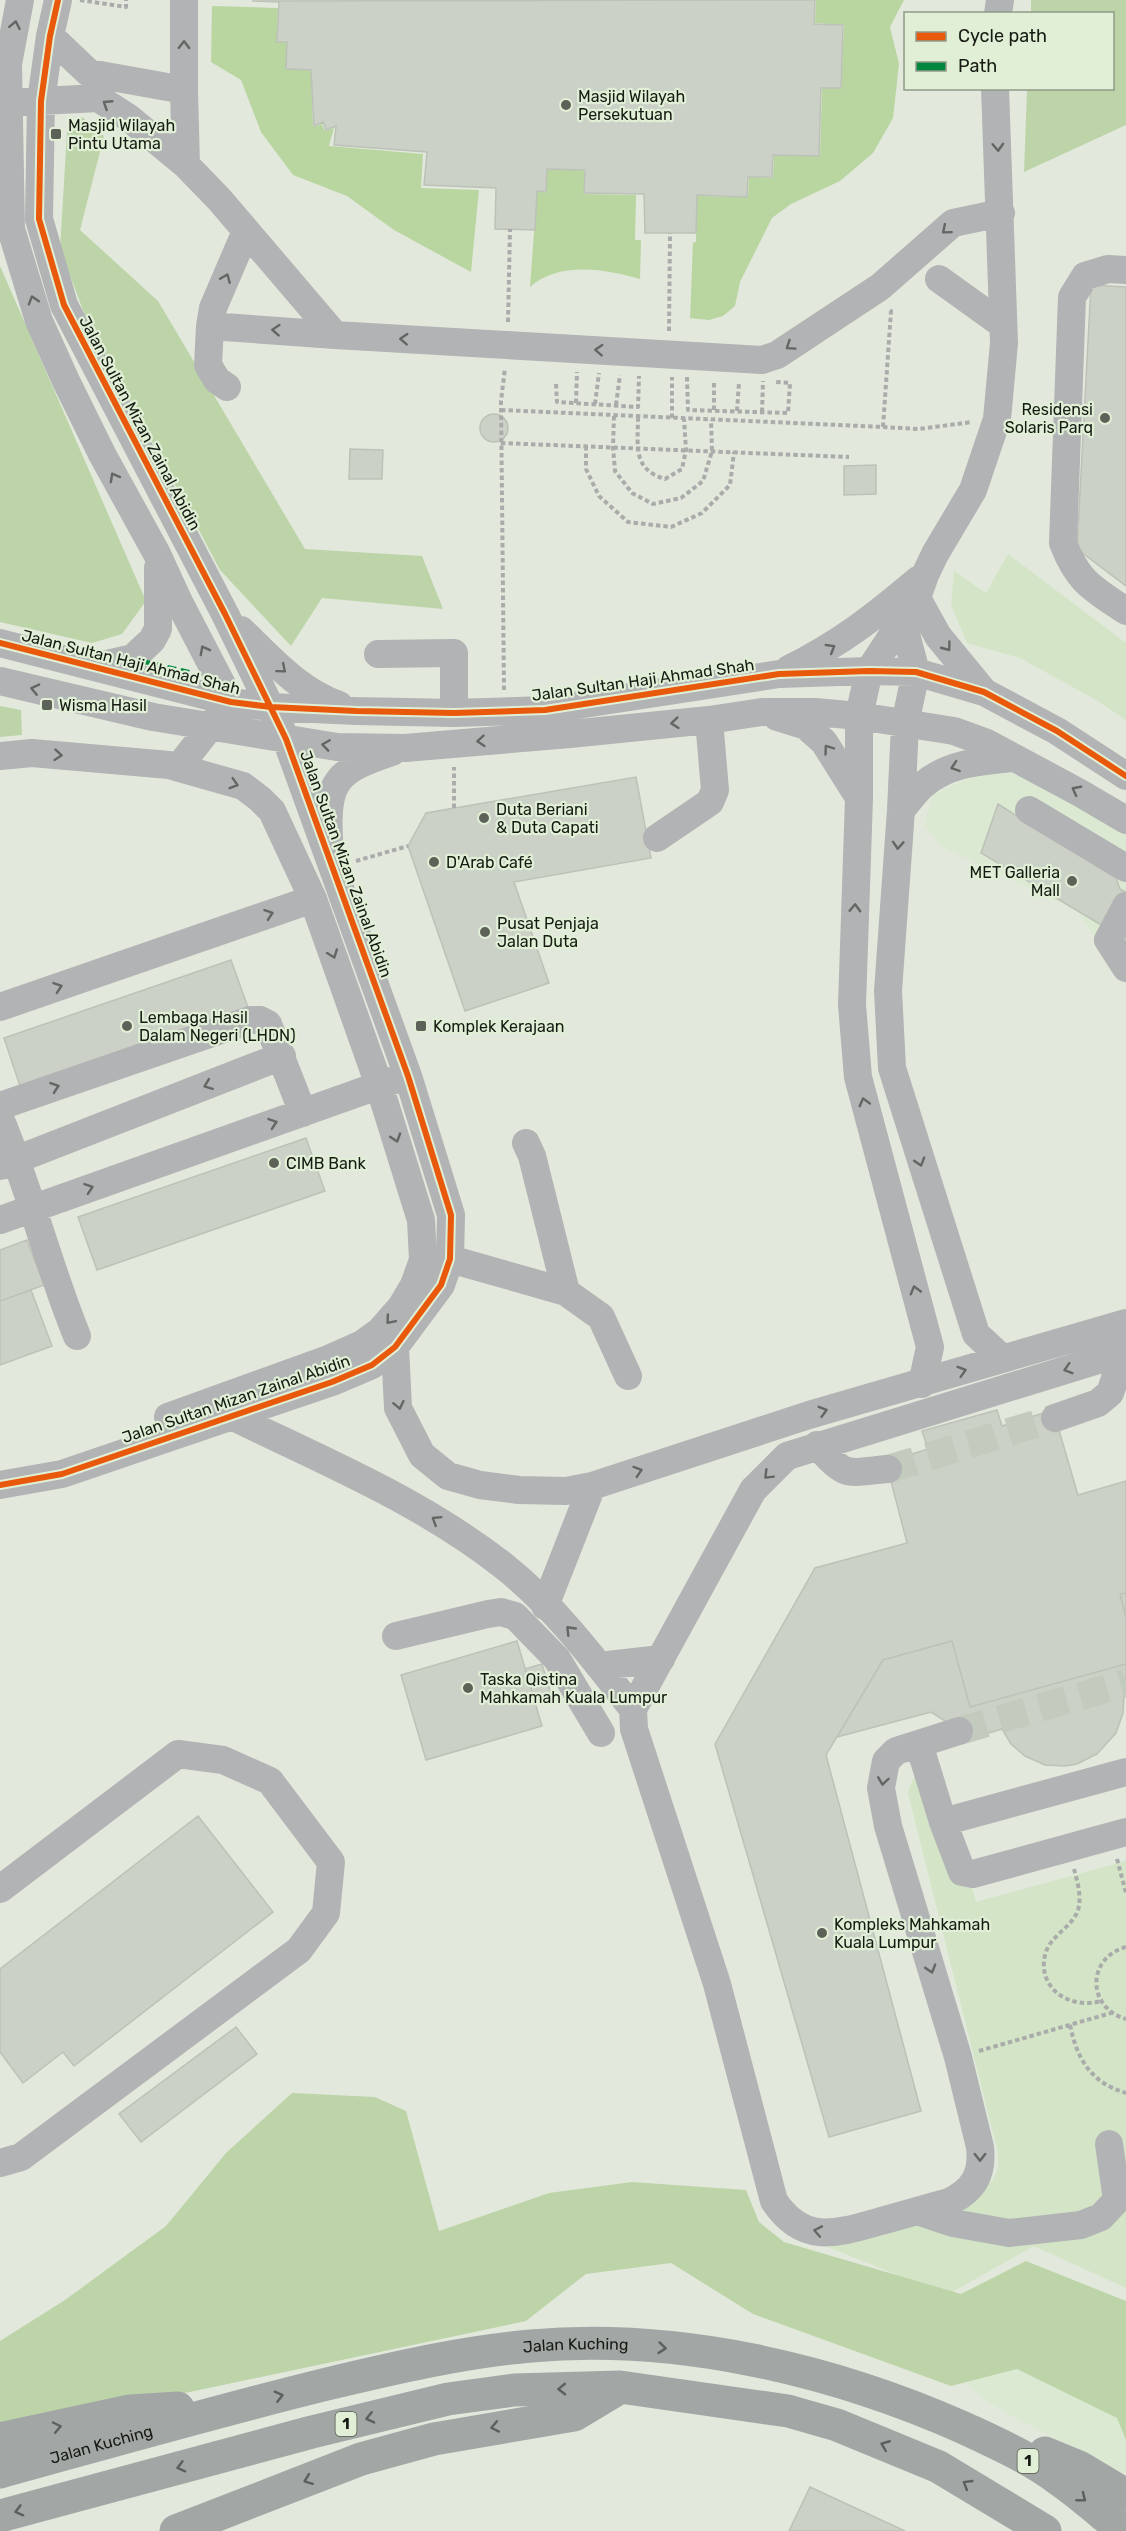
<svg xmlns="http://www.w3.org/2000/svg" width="1126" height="2531" viewBox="0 0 1126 2531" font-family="Rubik,sans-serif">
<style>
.built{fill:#dce9d2}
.green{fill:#d4e4c7}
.forest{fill:#bdd4a9}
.water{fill:#b9d5a0}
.pier{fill:#e2e9dc}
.building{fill:#cbd1c6;stroke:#bcc2b7;stroke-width:1.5}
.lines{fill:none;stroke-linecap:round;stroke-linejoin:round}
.minor-tunnel{stroke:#c3cabe;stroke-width:28;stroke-dasharray:28 14;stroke-linecap:butt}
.path{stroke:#a9acaa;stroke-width:4;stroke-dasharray:4.5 3;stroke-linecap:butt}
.minor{stroke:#b1b3b4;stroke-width:28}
.highway{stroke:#a2a7a6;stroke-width:33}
.quiet{stroke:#00873e;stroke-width:4.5;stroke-dasharray:9 4.5;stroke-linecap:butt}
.cycleway-casing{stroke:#e1efd6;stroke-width:10}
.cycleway{stroke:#e8590c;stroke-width:6}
.oneway{stroke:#646663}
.oneway2{stroke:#5c605c}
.poi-dot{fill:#5d6259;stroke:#e1efd6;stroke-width:2}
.labels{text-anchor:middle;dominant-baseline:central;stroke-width:4.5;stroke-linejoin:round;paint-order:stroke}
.shield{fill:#e1efd6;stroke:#535a4d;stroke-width:1.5}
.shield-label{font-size:15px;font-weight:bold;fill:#161a12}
.poi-label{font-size:16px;fill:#161a12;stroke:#e1efd6;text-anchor:start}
.street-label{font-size:16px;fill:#161a12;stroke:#e1efd6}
</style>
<rect width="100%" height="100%" fill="#e2e9dc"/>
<path class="built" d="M1013,768L1126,833V984L1077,911L941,846L924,824L933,795L969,778Z
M1126,2305V2474L1013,2417L988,2402L969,2386L954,2356Z"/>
<path class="green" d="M1008,554L1126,643V720L1098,701L1020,658L967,643L951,605L954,571L986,593Z
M924,1762L944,1786L976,1902L1126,1861V2288L1034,2246L947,2295L828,2247L892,2232L978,2193L993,2180L998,2167V2153L908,1793L912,1781Z"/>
<path class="forest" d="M1031,0H1126V125L1024,172L1027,89L1112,88V14L1031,13Z
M82,117L104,136L80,230L158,301L305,549L422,556L443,609L322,598L291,646L220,570L84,313L60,249L67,132Z
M0,266L146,601L122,634L92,643L0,622Z
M0,706L21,710L22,735L0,737Z
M292,2093L375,2097L406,2111L439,2231L549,2193L632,2182L746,2190L759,2222L784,2242L961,2294L1026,2261L1126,2301V2440L1117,2418L1017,2369L951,2386L753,2314L671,2263L586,2274L526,2321L0,2432V2341L65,2300L166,2226L226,2153Z"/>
<path class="water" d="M816,0H904L890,27L899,64L893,118L873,153L840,181L791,204L772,218L740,282L735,306L723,316L709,320L689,318L692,243L696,242L697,196L748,197L749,177L773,178L774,155L820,156L822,88H841L844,25L815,23Z
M212,6L278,8L277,42H287L311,70L313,127L322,124L325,131L334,128L329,146L423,154L421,188L479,190L471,272L394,230L347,196L293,175L261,132L241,80L211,62Z
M547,169L584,170V194L636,195L635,240H641L640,279C606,269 559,261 530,287L537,192H546Z"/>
<path class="pier" d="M690,240H693L690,321L686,318Z"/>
<path class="building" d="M815,0L814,24L843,25L841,88H821L819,156L773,155L772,177H748L747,197L697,195L696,233H645L644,194L584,193L585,170L547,169L546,192L537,191L535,230L495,229L496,188L424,185L427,152L334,145L336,126L326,130L323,122L314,126L311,70L286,69L287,42H277L279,2L252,1Z
M1091,285L1126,287V586L1077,549Z
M480 428a14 14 0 1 1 28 0a14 14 0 1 1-28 0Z
M350,449L383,450L382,479H349Z
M876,465V494L844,495V466Z
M636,777L651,858L514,882L549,983L465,1011L408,846L426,813Z
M998,804L1116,878L1120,889L1126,892V954L1103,926L981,853Z
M231,960L250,1013L22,1092L4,1038Z
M306,1138L325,1191L97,1270L78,1217Z
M27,1240L44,1285L0,1301V1250Z
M31,1290L52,1346L0,1365V1301Z
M997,1410L1002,1426L1053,1410L1078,1495L1126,1481V1593L1120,1594L1126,1618V1664L970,1707L952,1641L883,1660L826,1755L921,2111L829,2137L715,1744L815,1568L907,1543L886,1462L928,1449L922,1431Z
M1126,1593V1618L1120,1594Z
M517,1641L542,1726L426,1760L401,1675Z
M952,1641L970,1707L1126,1664V1695L1124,1696L1123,1713L1116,1733L1097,1754L1077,1764L1065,1766L1045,1765L1025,1756L1011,1744L1002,1729L972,1738L931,1712L837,1737L883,1660Z
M542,1664L552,1697L535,1702L525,1669Z
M198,1816L273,1912L74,2066L63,2052L23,2083L0,2052V1969Z
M236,2027L257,2054L141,2142L119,2114Z
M810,2487L905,2531H789Z"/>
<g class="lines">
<path class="minor-tunnel" d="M888,1469L1055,1418
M959,1731L1126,1683"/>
<path class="path" d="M80,0L126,7V0
M508,322L510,229
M669,331L670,233
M687,377L688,410L788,413L790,383L776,382
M556,384L557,402L638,407L639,376
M576,403L577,372
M595,404L599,373
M616,405L620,375
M501,410L883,427L891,311H888
M714,410V381
M737,411L739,382
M762,412L763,381
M614,416L613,447L615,471L632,493L653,504L681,498L703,481L712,451L711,420
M638,417C638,446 632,469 665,479L682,469L686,450L684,419
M672,418V377
M883,427L919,429L972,422
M501,443L849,457
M586,446V469L599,496L628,522L671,527L702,513L730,485L734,452
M504,690L501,401L505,368
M454,808V767
M356,861L408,846
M1117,1859L1126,1893
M1074,1869C1077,1880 1081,1894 1079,1906C1076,1926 1050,1934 1045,1955C1037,1989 1071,2010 1101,2001
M1126,1947C1086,1958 1087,2008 1126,2019
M1070,2025C1077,2059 1091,2083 1126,2093
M979,2051L1111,2013"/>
<path class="minor" d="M20,0L8,64L11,229L39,321L66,381L102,454L157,554L179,602L231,702
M184,0V90L186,165L219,199L335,335L762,360L777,355L880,287L953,223L1001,213
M998,14L1000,0
M50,36L89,73L184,90
M22,102L98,98L129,118L186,165
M1126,270L1108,269L1085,276L1072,297L1063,543C1078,582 1092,588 1126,611
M939,279L1003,325
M210,326L335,335
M227,387L217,380L208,365L210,326L213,308L246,231
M917,598L938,636L984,692
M902,619L916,672L905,724L901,810L888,991L892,1068L976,1334L1003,1359
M241,630C271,659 299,691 339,705
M0,643L231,702L271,707L356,711L454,713L545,710L779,674L869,671L916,672L984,692L1057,731L1126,776
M378,654L454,653V713
M99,666L133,658L152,640L158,629V568
M789,669C841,643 874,617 918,580
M0,681L153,717L337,747L405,748L570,734L709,720L762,712H815L859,716L954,731L987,743L1080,793L1126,820
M777,717L806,726L824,742L858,796
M0,756L32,753L169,765L243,786L260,799L272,811L313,899L379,1085L421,1220L423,1260L414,1285L401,1307L380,1331L362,1344L326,1360L168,1417
M178,768L220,714
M901,810C908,802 915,792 923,785C948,763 981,761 1012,758
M1029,810L1126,868
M329,838C326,780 338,770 392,752
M657,838L710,802L715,790L709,720
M1126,906L1108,940L1126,968
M0,1007L313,899
M0,1106L250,1020H260L268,1024L303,1113
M0,1118C30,1190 48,1265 77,1336
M526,1143L532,1156L566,1292
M0,1166L282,1056
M0,1220L397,1079
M450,1259L566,1292L601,1317L628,1376
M395,1347L398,1408L422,1455L448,1476L480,1485L519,1490L566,1491L592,1486L809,1415L1126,1323
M922,1384L930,1347L858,1077L852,1005L859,798V716L869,671L917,598L925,575L935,554L973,490L997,419L1004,343L995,88
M231,1416C324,1461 423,1502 505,1567C555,1607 594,1659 633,1709
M1055,1418L1098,1403L1110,1393L1124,1352
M817,1445C846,1478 845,1473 888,1469
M0,1485L62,1474L332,1382L372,1365L395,1347L441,1285L450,1259L451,1215L408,1076L286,739L225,614L64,305L39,219L41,101L50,36L58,0
M545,1606L592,1486
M396,1636L488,1614L501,1612L515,1616L557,1659L601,1733
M599,1666L661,1659
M959,1731L896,1751L886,1761L881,1788L888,1826L958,2057L980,2147C983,2174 974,2190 949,2202C926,2208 904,2215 881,2221C838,2233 804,2246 774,2201L717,1984L634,1729L633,1709L753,1490L787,1456L1124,1352
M919,1744L943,1822
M1126,1772L943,1822L962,1872L973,1874L1126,1832
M0,1889L178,1754L223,1760L270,1781L331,1862L326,1913L299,1950L21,2157L0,2163
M917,2211L953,2223L1009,2233L1081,2225L1101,2217L1117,2200L1109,2144"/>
<g class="highway">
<path d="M0,2439L130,2411L178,2408"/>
<path d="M1045,2453L1079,2467L1126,2495"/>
<path id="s1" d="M0,2472C109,2442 217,2411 327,2384C394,2368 462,2352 531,2346C677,2333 831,2369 964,2428C996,2443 1030,2458 1058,2479C1081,2495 1102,2514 1123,2531"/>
<path d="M0,2516L312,2432L448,2399L514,2390L620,2387L788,2411L837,2425L939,2467L1045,2531"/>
<path d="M176,2531L361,2459L434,2439L574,2415L619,2388"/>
</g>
<path class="quiet" d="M141,661L193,673"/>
<g class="cycleway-casing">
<path id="cycleway" d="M0,643L231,702L271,707L356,711L454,713L545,710L779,674L869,671L916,672L984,692L1057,731L1126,776
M0,1485L62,1474L332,1382L372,1365L395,1347L441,1285L450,1259L451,1215L408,1076L286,739L225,614L64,305L39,219L41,101L50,36L58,0"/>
</g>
<use href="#cycleway" class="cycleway"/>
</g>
<defs><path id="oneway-chevron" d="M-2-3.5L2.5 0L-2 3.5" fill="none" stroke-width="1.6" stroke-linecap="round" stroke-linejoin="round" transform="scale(1.5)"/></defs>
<g class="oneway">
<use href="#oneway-chevron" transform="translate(15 25) rotate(-79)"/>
<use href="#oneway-chevron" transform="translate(184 45) rotate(-89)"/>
<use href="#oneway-chevron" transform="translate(107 104) rotate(-147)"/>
<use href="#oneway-chevron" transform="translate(998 147) rotate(87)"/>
<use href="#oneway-chevron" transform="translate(946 230) rotate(140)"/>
<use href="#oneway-chevron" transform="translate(226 278) rotate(-67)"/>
<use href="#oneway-chevron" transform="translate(33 300) rotate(-107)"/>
<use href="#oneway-chevron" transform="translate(276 330) rotate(-176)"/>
<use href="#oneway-chevron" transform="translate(404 339) rotate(-177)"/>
<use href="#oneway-chevron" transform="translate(790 346) rotate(146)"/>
<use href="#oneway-chevron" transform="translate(599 350) rotate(-177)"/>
<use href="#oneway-chevron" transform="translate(114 477) rotate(-119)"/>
<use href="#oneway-chevron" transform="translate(947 647) rotate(53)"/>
<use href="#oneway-chevron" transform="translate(831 648) rotate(-31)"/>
<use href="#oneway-chevron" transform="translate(204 650) rotate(-118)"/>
<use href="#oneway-chevron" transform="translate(282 669) rotate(40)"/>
<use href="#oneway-chevron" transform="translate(35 689) rotate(-167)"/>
<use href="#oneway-chevron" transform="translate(675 723) rotate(174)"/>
<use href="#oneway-chevron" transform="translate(481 741) rotate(175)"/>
<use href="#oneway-chevron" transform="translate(326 745) rotate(-172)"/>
<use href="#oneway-chevron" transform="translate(828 749) rotate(-126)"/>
<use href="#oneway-chevron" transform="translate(58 755) rotate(5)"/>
<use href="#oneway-chevron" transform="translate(955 767) rotate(161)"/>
<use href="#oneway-chevron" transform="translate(234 784) rotate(17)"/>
<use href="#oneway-chevron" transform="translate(1076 790) rotate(-152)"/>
<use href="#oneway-chevron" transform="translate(898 845) rotate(94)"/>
<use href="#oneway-chevron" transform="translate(855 908) rotate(-88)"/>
<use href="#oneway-chevron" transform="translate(269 914) rotate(-19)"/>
<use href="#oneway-chevron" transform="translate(333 954) rotate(70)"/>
<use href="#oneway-chevron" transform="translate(58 987) rotate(-19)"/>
<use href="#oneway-chevron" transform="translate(208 1085) rotate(159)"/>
<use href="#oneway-chevron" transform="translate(55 1087) rotate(-19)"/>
<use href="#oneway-chevron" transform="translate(864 1102) rotate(-105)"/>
<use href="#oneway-chevron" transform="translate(273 1123) rotate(-19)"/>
<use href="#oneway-chevron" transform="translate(396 1138) rotate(72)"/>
<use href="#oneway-chevron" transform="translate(920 1162) rotate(73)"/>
<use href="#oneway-chevron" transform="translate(89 1188) rotate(-19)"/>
<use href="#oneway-chevron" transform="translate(915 1290) rotate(-106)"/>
<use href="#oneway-chevron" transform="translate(390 1320) rotate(130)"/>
<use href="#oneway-chevron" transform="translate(1068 1369) rotate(163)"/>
<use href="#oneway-chevron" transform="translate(962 1371) rotate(-17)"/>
<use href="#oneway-chevron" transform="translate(399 1405) rotate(78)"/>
<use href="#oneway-chevron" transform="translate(823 1411) rotate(-16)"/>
<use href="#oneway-chevron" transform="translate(638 1471) rotate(-18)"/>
<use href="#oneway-chevron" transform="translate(768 1475) rotate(135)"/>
<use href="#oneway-chevron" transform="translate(436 1520) rotate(-148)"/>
<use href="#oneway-chevron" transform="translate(570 1630) rotate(-134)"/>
<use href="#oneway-chevron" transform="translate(883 1781) rotate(98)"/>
<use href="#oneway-chevron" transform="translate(931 1969) rotate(73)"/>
<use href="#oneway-chevron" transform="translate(980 2157) rotate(89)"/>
<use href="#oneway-chevron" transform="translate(818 2231) rotate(-169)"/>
</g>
<g class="oneway2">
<use href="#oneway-chevron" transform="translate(662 2348) rotate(6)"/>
<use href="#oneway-chevron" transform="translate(562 2389) rotate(179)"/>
<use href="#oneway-chevron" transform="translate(279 2396) rotate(-14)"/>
<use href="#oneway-chevron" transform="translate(370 2418) rotate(167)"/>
<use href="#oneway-chevron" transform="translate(57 2427) rotate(-12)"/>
<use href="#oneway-chevron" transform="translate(495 2427) rotate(169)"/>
<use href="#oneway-chevron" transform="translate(885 2445) rotate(-158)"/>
<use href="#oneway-chevron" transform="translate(181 2467) rotate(165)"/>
<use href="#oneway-chevron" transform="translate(308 2480) rotate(159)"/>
<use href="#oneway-chevron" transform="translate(967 2484) rotate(-149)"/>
<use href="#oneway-chevron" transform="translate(1082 2498) rotate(39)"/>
<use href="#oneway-chevron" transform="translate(19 2511) rotate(165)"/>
</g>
<g class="poi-dot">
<circle cx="566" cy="105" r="6"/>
<rect x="50" y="128" width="12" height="12" rx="3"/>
<circle cx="1105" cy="418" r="6"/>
<rect x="41" y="699" width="12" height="12" rx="3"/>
<circle cx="484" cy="818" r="6"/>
<circle cx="434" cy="862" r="6"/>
<circle cx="1072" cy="881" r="6"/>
<circle cx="485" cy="932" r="6"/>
<circle cx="127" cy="1026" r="6"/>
<rect x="415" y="1020" width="12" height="12" rx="3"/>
<circle cx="274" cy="1163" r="6"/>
<circle cx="468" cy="1688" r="6"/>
<circle cx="822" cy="1933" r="6"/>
</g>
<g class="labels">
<g class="shield">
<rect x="335.5" y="2412" width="21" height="24" rx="4.5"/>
<rect x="1017.5" y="2449" width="21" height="24" rx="4.5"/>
</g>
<g class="shield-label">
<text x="346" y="2424">1</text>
<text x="1028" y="2461">1</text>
</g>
<g class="poi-label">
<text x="578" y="96">Masjid Wilayah<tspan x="578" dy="18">Persekutuan</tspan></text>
<text x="68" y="125">Masjid Wilayah<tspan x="68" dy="18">Pintu Utama</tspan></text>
<text x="1093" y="409" text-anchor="end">Residensi<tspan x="1093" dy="18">Solaris Parq</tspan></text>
<text x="59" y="705">Wisma Hasil</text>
<text x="496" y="809">Duta Beriani<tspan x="496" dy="18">&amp; Duta Capati</tspan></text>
<text x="446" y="862">D'Arab Café</text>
<text x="1060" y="872" text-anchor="end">MET Galleria<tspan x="1060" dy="18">Mall</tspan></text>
<text x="497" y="923">Pusat Penjaja<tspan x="497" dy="18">Jalan Duta</tspan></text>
<text x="139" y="1017">Lembaga Hasil<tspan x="139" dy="18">Dalam Negeri (LHDN)</tspan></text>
<text x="433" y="1026">Komplek Kerajaan</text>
<text x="286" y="1163">CIMB Bank</text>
<text x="480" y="1679">Taska Qistina<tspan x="480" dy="18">Mahkamah Kuala Lumpur</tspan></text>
<text x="834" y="1924">Kompleks Mahkamah<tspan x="834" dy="18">Kuala Lumpur</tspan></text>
</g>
<g class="street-label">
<text transform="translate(140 423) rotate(62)">Jalan Sultan Mizan Zainal Abidin</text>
<text transform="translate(131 662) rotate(14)">Jalan Sultan Haji Ahmad Shah</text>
<text transform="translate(643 680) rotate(-8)">Jalan Sultan Haji Ahmad Shah</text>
<text transform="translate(346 864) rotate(70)">Jalan Sultan Mizan Zainal Abidin</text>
<text transform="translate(236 1399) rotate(-19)">Jalan Sultan Mizan Zainal Abidin</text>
<text stroke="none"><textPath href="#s1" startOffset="591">Jalan Kuching</textPath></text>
<text stroke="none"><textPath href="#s1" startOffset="105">Jalan Kuching</textPath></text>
</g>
</g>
<rect x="904" y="12" width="210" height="78" fill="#e1efd6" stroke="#909a88" stroke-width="1.5"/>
<rect x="916" y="32" width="30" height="9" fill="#e8590c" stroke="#909a88" stroke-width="1.5"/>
<text x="958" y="42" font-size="18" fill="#161a12">Cycle path</text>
<rect x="916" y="62" width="30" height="9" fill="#00873e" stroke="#909a88" stroke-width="1.5"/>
<text x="958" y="72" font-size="18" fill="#161a12">Path</text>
</svg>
